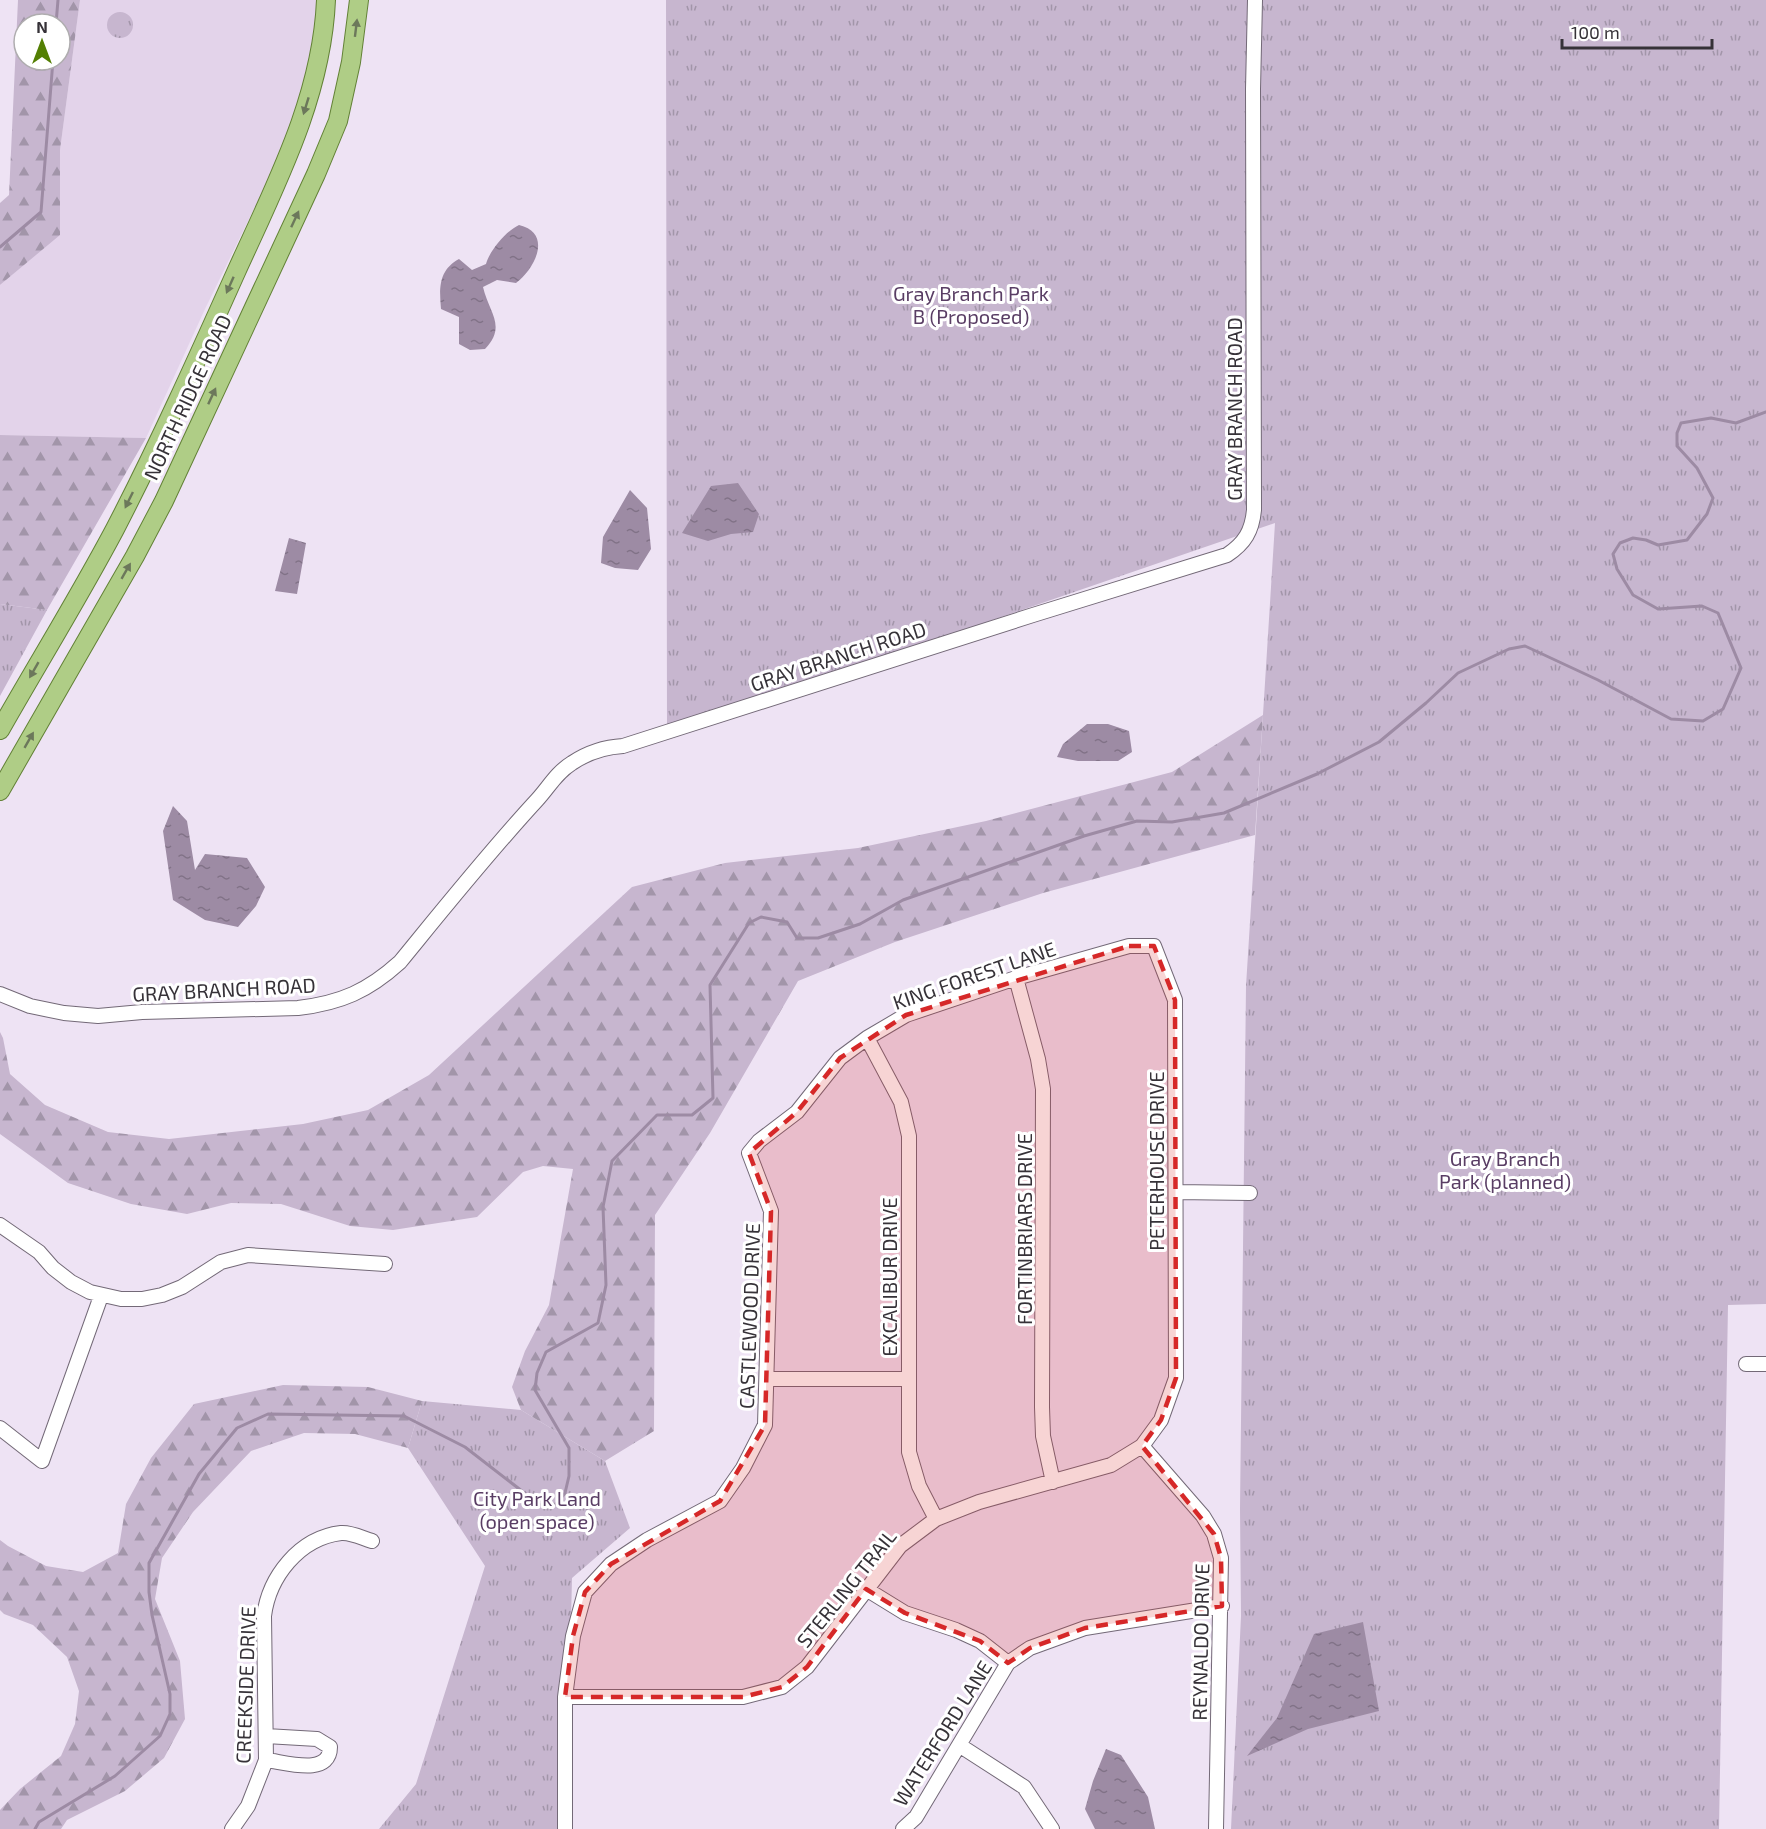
<svg xmlns="http://www.w3.org/2000/svg" width="1766" height="1829" viewBox="0 0 1766 1829" font-family="'Exo 2',sans-serif">
<style>
.built{fill:#e3d3ea}
.grass{fill:url(#grass-tufts)}
.forest{fill:url(#forest-firs);fill-rule:evenodd}
.water{fill:url(#water-ripples)}
.lines{fill:none;stroke-linecap:round;stroke-linejoin:round}
.stream{stroke:#9d8ba4;stroke-width:3}
.minor-casing{stroke:#736977;stroke-width:16}
.major-casing{stroke:#628136;stroke-width:20}
.minor{stroke:#fff;stroke-width:14}
.major{stroke:#afcd86;stroke-width:18}
.oneway{fill:#6c785b}
.marked{fill:#d62828;fill-opacity:0.2;stroke:#d62828;stroke-width:4.5;stroke-dasharray:12 8;stroke-linejoin:round}
.labels{text-anchor:middle;dominant-baseline:central;stroke-width:6;stroke-linejoin:round;paint-order:stroke}
.park-label{font-size:20px;fill:#593d64;stroke:#fff}
.street-label{font-size:20px;fill:#363238;stroke:#fff}
</style>
<defs>
<pattern id="grass-tufts" width="24" height="20" patternUnits="userSpaceOnUse" patternTransform="scale(1.5)"><rect width="24" height="20" fill="#c7b6cf"/><path d="M3 7l-1-3M5 7V3M7 7l1-3M15 17l-1-3M17 17v-4M19 17l1-3" fill="none" stroke="#a295a9"/></pattern>
<pattern id="forest-firs" width="22" height="20" patternUnits="userSpaceOnUse" patternTransform="scale(1.5)"><rect width="22" height="20" fill="#c7b6cf"/><path d="M5 1l3.5 6h-7zM16 11l3.5 6h-7z" fill="#a295a9"/></pattern>
<pattern id="water-ripples" width="26" height="14" patternUnits="userSpaceOnUse" patternTransform="scale(1.5)"><rect width="26" height="14" fill="#9d8ba4"/><path d="M2 4q2-2 4 0t4 0M15 11q2-2 4 0t4 0" fill="none" stroke="#817287"/></pattern>
</defs>
<rect width="100%" height="100%" fill="#eee3f4"/>
<path class="built" d="M80,0H320L319,13L301,106L276,164L205,309L146,438L0,435V285L60,234V150Z"/>
<path class="grass" d="M666,0H1766V1304L1728,1305L1719,1829H1231L1241,1616L1240,1509L1246,986L1275,523L667,732Z
M107 25a13 13 0 1 1 26 0a13 13 0 1 1-26 0Z
M0,604L47,610L0,696Z
M422,1401L521,1410L605,1461L630,1528L572,1578L566,1829H379L416,1784L485,1566L408,1448Z"/>
<path class="forest" d="M18,0H80L60,150V235L0,285V203L9,195ZM24,24H60V60H24Z
M0,435L146,438L47,610L0,604Z
M1263,715L1255,835L1043,893L895,942L798,981L710,1133L655,1215L654,1431L605,1461L521,1410L512,1387L525,1351L549,1305L573,1169L543,1166L523,1172L477,1217L393,1230L350,1226L281,1204L231,1203L187,1214L131,1204L68,1183L0,1134V1032L3,1038L10,1074L45,1105L108,1132L169,1139L303,1124L368,1110L429,1075L632,887L725,863L858,848L986,821L1172,772Z
M283,1385L368,1387L422,1401L408,1448L355,1434L304,1433L251,1451L193,1512L162,1558L155,1599L180,1661L185,1719L164,1758L125,1791L67,1820L61,1829H0V1810L20,1789L61,1756L75,1724L79,1691L67,1657L33,1625L4,1614L0,1610V1540L8,1546L46,1566L83,1572L118,1553L126,1504L151,1458L194,1404Z"/>
<path class="water" d="M519,225C553,233 535,269 516,283L497,280L483,287C489,313 507,326 485,349L470,350L459,344V317L441,309C439,287 439,270 459,259L472,270L486,264C490,250 506,231 519,225Z
M738,483L759,514L753,532L731,534L708,541L682,533L711,486Z
M630,490L647,508L651,549L638,570L615,568L601,563L603,537Z
M289,538L306,543L297,594L275,591Z
M1087,724H1108L1129,731L1132,752L1118,761H1078L1057,757L1063,744Z
M173,806L187,821L195,870L205,854L247,858L265,887L256,906L238,927L205,920L173,900L163,831Z
M1363,1622L1379,1711L1308,1729L1247,1756L1277,1718L1314,1634Z
M1106,1749L1121,1755L1148,1797L1155,1829H1095L1085,1809L1093,1781Z"/>
<g class="lines">
<path class="stream" d="M56,24L58,0
M0,247L41,212L53,60
M35,1829L39,1822L115,1776L160,1736L170,1714V1694L152,1615L149,1592V1563L199,1474L237,1428L268,1414L404,1416L465,1447L540,1505L556,1504L565,1493L569,1476V1448L535,1390L537,1373L546,1352L598,1323L606,1285L603,1207L612,1161L657,1115H692L713,1098L710,985L749,923L761,917L787,922L797,938H818L860,924L903,900L1084,836L1137,821L1172,822L1224,813L1317,774L1379,742L1426,703L1458,673L1509,649L1525,646L1598,680L1671,719L1703,721L1723,709L1741,668L1718,613L1702,606L1658,609L1633,595L1617,569L1613,554L1620,543L1633,538L1646,540L1658,545L1687,540L1707,514L1713,498L1697,468L1677,446V433L1681,423L1711,418L1736,423L1766,412"/>
<g class="minor-casing">
<path id="minor" d="M1016,978L1038,1059L1043,1089L1042,1407L1043,1436L1053,1482
M0,994L30,1006L64,1013L98,1016L142,1012L298,1008C341,1003 368,991 400,962C445,907 489,852 537,800C549,787 556,773 572,763C587,753 605,747 623,746L1033,615L1227,555C1245,543 1252,531 1254,510L1253,89L1255,0
M867,1038L901,1102L909,1136V1452L919,1486L936,1519
M1176,1192L1250,1193
M0,1225L39,1252L53,1268L71,1282L90,1292L121,1299H142L162,1295L182,1287L221,1262L248,1255L385,1264
M1746,1364H1766
M767,1379H908
M0,1428L42,1461L101,1296
M1142,1446L1203,1516L1214,1534L1221,1558L1216,1829
M866,1589L905,1613L956,1630L980,1641L1008,1663
M565,1697H743L782,1687L807,1667L900,1546L936,1519L979,1502L1111,1465L1142,1446L1161,1420L1176,1378L1175,1000L1154,946H1129L1016,978L906,1015L867,1038L840,1058L797,1112L759,1141L749,1153L771,1211L765,1425L743,1468L720,1501L647,1540L611,1564L585,1592L573,1636L565,1697V1829
M959,1745L1024,1787L1052,1829
M266,1760C285,1762 330,1777 330,1747L317,1739L266,1736
M232,1829L248,1806L266,1760L264,1616C269,1577 299,1538 341,1533C351,1532 362,1538 372,1541
M903,1829L916,1817L1008,1663L1030,1648L1085,1628L1222,1606"/>
</g>
<g class="major-casing">
<path id="major" d="M0,730C38,663 79,597 115,529C159,444 198,357 237,270C276,184 322,96 326,0
M0,791L135,556L164,501L316,174L338,121L351,62L359,0"/>
</g>
<use href="#minor" class="minor"/>
<use href="#major" class="major"/>
</g>
<defs><path id="oneway-solid" d="M-6-.8H1V-3.2L6.5 0L1 3.2V.8H-6Z" transform="scale(1.5)"/></defs>
<g class="oneway">
<use href="#oneway-solid" transform="translate(356 28) rotate(-83)"/>
<use href="#oneway-solid" transform="translate(306 106) rotate(107)"/>
<use href="#oneway-solid" transform="translate(295 219) rotate(-65)"/>
<use href="#oneway-solid" transform="translate(230 285) rotate(114)"/>
<use href="#oneway-solid" transform="translate(212 396) rotate(-65)"/>
<use href="#oneway-solid" transform="translate(129 500) rotate(116)"/>
<use href="#oneway-solid" transform="translate(126 571) rotate(-60)"/>
<use href="#oneway-solid" transform="translate(34 670) rotate(120)"/>
<use href="#oneway-solid" transform="translate(29 740) rotate(-60)"/>
</g>
<path class="marked" d="M1129,946H1154L1175,1000L1176,1378L1161,1420L1142,1446L1214,1534L1221,1558L1222,1606L1085,1628L1030,1648L1008,1663L980,1641L905,1613L866,1589L807,1667L782,1687L743,1697H565L573,1636L585,1592L611,1564L720,1501L765,1425L771,1211L749,1153L797,1112L840,1058L906,1015Z"/>
<g class="labels">
<g class="park-label">
<text x="971" y="293">Gray Branch Park<tspan x="971" dy="23">B (Proposed)</tspan></text>
<text x="1505" y="1158">Gray Branch<tspan x="1505" dy="23">Park (planned)</tspan></text>
<text x="537" y="1498">City Park Land<tspan x="537" dy="23">(open space)</tspan></text>
</g>
<g class="street-label">
<text transform="translate(187 397) rotate(-65)">NORTH RIDGE ROAD</text>
<text transform="translate(1234 409) rotate(-90)">GRAY BRANCH ROAD</text>
<text transform="translate(838 656) rotate(-18)">GRAY BRANCH ROAD</text>
<text transform="translate(974 975) rotate(-19)">KING FOREST LANE</text>
<text transform="translate(224 989) rotate(-3)">GRAY BRANCH ROAD</text>
<text transform="translate(1156 1161) rotate(-90)">PETERHOUSE DRIVE</text>
<text transform="translate(1024 1229) rotate(-90)">FORTINBRIARS DRIVE</text>
<text transform="translate(889 1277) rotate(-90)">EXCALIBUR DRIVE</text>
<text transform="translate(749 1316) rotate(-88)">CASTLEWOOD DRIVE</text>
<text transform="translate(846 1588) rotate(-51)">STERLING TRAIL</text>
<text transform="translate(1200 1642) rotate(-89)">REYNALDO DRIVE</text>
<text transform="translate(245 1685) rotate(-88)">CREEKSIDE DRIVE</text>
<text transform="translate(942 1733) rotate(-58)">WATERFORD LANE</text>
</g>
</g>
<g transform="translate(42 42)"><circle r="28" fill="#ffffff" stroke="#afadaf" stroke-width="1.5"/>
<path d="M0-4.5L10 22L0 15L-10 22Z" fill="#537f03"/>
<text y="-9" font-size="16" font-weight="bold" text-anchor="middle" fill="#363238">N</text>
</g>
<path d="M1562 39v9h150v-9" fill="none" stroke="#363238" stroke-width="3"/>
<text x="1571" y="39" font-size="18" fill="#363238" stroke="#ffffff" stroke-width="4.5" paint-order="stroke">100 m</text>
</svg>
